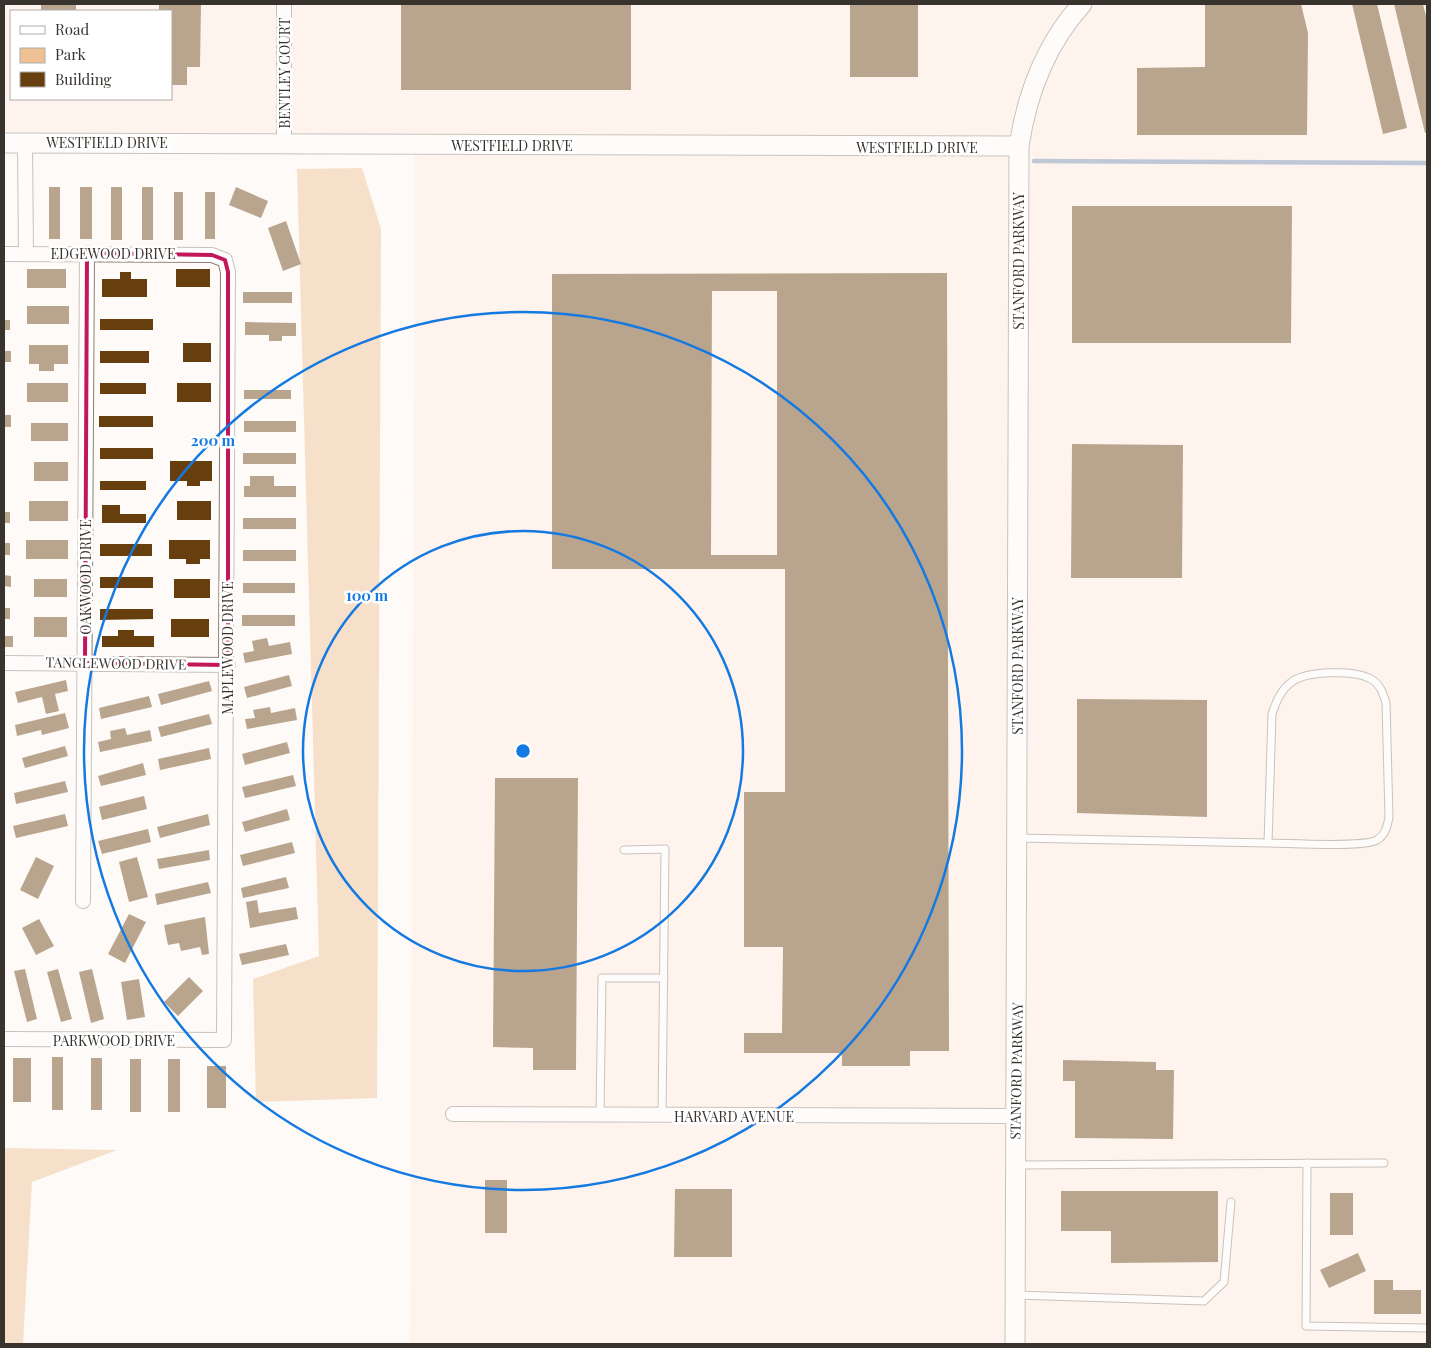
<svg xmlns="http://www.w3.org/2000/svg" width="1431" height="1348" viewBox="0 0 1431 1348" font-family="'Playfair Display',serif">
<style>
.built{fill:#feeedf;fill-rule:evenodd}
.green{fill:#efc093}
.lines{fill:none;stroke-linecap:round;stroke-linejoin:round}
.stream{stroke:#738cad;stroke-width:4.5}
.building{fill:#673f0f;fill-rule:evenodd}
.lane-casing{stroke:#8b7f73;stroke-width:9}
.street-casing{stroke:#8b7f73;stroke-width:16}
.secondary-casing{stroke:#8b7f73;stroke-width:21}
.lane{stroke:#fff;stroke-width:7}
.street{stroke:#fff;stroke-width:14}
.secondary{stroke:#fff;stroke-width:19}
.marked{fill:none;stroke:#c2185b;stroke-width:4;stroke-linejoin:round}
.ring{fill:none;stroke:#1479e1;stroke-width:2.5}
.labels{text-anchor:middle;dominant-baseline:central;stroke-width:5;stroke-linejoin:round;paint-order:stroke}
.street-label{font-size:14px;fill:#39332e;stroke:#fff}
.centre{fill:#1479e1;stroke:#fff;stroke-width:2.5}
.ring-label{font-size:15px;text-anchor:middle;font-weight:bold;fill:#1479e1;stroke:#fff;stroke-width:5;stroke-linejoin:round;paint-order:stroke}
</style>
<rect width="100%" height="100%" fill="#fdfaf8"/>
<path class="built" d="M4,4H1427V1344H410L415,145H4ZM11,11H171V99H11Z"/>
<path class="green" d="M362,168L381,229L377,1098L256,1102L253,979L319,956L297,169Z
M4,1148L117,1150L32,1182L23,1344H4Z"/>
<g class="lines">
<path class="stream" d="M1034,161L1427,163"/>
</g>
<path class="building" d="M41,4H76V11H41Z
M159,4H201L200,67H187V85H171V11H159Z
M401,4H631V90H401Z
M850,4H918V77H850Z
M1205,4H1301L1308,33L1307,135H1137V68L1205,67Z
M1352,4H1377L1407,128L1383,134Z
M1394,4H1423L1427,20V132L1425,133Z
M49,187H60V239H49Z
M80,187H92V239H80Z
M111,187H122V240H111Z
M142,187H153V240H142Z
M236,187L268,201L261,218L229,205Z
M174,192H183V240H174Z
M205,192H215V239H205Z
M1072,206H1292L1291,343H1072Z
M286,221L301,264L283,271L268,228Z
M27,269H66V288H27Z
M176,269H210V287H176Z
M120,272H131V279H147V297H102V279H120Z
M947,273L949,1051H910V1066H842V1053H744V1033H782L783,947H744V792H785V569H552V274ZM712,291H777V555H711Z
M243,292H292V303H243Z
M27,306H69V324H27Z
M100,319H153V330H100Z
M4,320H10V330H4Z
M245,322L296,323V336H282V341H269V335H245Z
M183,343H211V362H183Z
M29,345H68V364H54V371H39V364H29Z
M4,351H11V362H4Z
M100,351H149V363H100Z
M27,383H68V402H27Z
M100,383H146V394H100Z
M177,383H211V402H177Z
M244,390H291V399H244Z
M4,415H11V427H4Z
M99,416H153V427H99Z
M244,421H296V432H244Z
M31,423H68V441H31Z
M1072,444L1183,445L1182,578H1071Z
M100,448H153V459H100Z
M243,453H296V464H243Z
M170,461H212V481H200V486H187V481H170Z
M34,462H68V481H34Z
M250,476H274V486H296V497H244V486H250Z
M100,481H146V490H100Z
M29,501H68V521H29Z
M177,501H211V520H177Z
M102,505H120V514H146V523H102Z
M4,512H10V523H4Z
M243,518H296V529H243Z
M26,540H68V559H26Z
M169,540H210V559H200V564H186V559H169Z
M4,543H10V555H4Z
M100,544H152V556H100Z
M243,550H296V561H243Z
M4,575L11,576V587L4,586Z
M100,577H153V588H100Z
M34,579H67V597H34Z
M174,579H210V598H174Z
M243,583H295V593H243Z
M4,608H10V619H4Z
M100,609H153V619L100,620Z
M242,615H295V626H242Z
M34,617H67V637H34Z
M171,619H209V637H171Z
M118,630H134V636H154V647H102V636H118Z
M4,636H13V647H4Z
M267,638L269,646L290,642L292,654L245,663L243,653L254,651L252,641Z
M289,675L292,686L247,698L244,687Z
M66,680L68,691L55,694L59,711L46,714L42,697L18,703L15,692Z
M209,681L212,691L161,705L158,694Z
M149,696L152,707L101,719L99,708Z
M1077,699L1207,700V817L1077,813Z
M270,707L271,713L295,708L297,720L247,729L245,719L255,718L253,710Z
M65,713L69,728L42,735L41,730L17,736L15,725Z
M209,714L212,724L161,737L158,727Z
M125,728L127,735L150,730L152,741L100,752L98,742L111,739L110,731Z
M287,742L290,753L245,765L242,754Z
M65,746L68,756L25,768L22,758Z
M209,748L211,759L160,770L158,759Z
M143,763L146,775L101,786L98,776Z
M293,775L296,786L245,798L242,787Z
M495,778H578L576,1070H533V1048L493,1047Z
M65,781L68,792L16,804L14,793Z
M144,796L147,809L102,820L99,807Z
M287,809L290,820L245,832L242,822Z
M65,814L68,826L16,838L13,826Z
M208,814L210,825L160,838L157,827Z
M148,829L151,842L102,854L98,841Z
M292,842L295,853L243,866L240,855Z
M209,850L210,860L159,869L157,859Z
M36,857L54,866L38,899L20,890Z
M137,857L148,897L129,902L119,862Z
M286,877L289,888L243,898L241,888Z
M208,882L211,893L157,905L155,894Z
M257,900L259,913L296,907L298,919L250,928L246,902Z
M129,914L146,922L125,963L108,954Z
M205,917L209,954L202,955L200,947L181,951L179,943L168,945L164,925Z
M39,919L54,946L36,955L22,928Z
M286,944L289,955L242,965L239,954Z
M25,969L37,1019L27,1022L14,971Z
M58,969L72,1019L61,1022L47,972Z
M92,969L104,1019L91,1023L79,972Z
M189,977L203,991L178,1016L164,1002Z
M139,979L145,1017L127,1020L121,982Z
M52,1057H63V1110H52Z
M13,1058H31V1102H13Z
M91,1058H102V1110H91Z
M130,1059H141V1112H130Z
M168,1059H180V1112H168Z
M1063,1060L1156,1062V1070H1174L1173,1139L1075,1138V1081H1063Z
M207,1066H226V1108H207Z
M485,1180H507V1233H485Z
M675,1189H732V1257H674Z
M1061,1191H1218V1262L1111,1263V1231H1061Z
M1330,1193H1353V1235H1330Z
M1358,1253L1366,1271L1329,1288L1320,1270Z
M1374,1280H1393V1290H1421V1314H1374Z"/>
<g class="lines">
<g class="lane-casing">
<path id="lane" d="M1017,838L1268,843C1288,843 1363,848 1377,840C1386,834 1387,827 1389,817L1386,703C1383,693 1380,683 1369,678C1353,670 1308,671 1293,681C1281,689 1276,702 1272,714L1268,843
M624,850L665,849L662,1116
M600,1114L602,978H664
M1307,1163L1306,1326L1427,1328
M1018,1165L1384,1163
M1015,1295L1204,1301L1224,1282L1231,1202"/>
</g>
<g class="street-casing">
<path id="street" d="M284,4V142
M25,143L26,254
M4,254L212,255L225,260L228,272L224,1040L4,1039
M4,663L228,665
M83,901L87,253
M453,1114L1015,1116"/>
</g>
<g class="secondary-casing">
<path id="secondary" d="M4,143L1019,146
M1015,1344L1019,146C1027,93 1046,44 1082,4"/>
</g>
<use href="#lane" class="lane"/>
<use href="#street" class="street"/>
<use href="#secondary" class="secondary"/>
</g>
<path d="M0 0H1431V1348H0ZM87,253L212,255L225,260L228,272V665L85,663Z" fill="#fdfaf8" fill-opacity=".55" fill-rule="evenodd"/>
<path class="marked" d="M87,253L212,255L225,260L228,272V665L85,663Z"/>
<g class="ring">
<circle cx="523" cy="751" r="220"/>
<circle cx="523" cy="751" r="439"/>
</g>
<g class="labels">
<g class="street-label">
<text transform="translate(284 73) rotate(-90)">BENTLEY COURT</text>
<text x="107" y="142">WESTFIELD DRIVE</text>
<text x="512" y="145">WESTFIELD DRIVE</text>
<text x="917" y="147">WESTFIELD DRIVE</text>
<text x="113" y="253">EDGEWOOD DRIVE</text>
<text transform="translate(1018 261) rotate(-90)">STANFORD PARKWAY</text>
<text transform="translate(85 577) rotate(-90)">OAKWOOD DRIVE</text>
<text transform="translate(227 648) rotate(-90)">MAPLEWOOD DRIVE</text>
<text transform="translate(116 663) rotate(1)">TANGLEWOOD DRIVE</text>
<text transform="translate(1017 666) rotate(-90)">STANFORD PARKWAY</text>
<text x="114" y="1040">PARKWOOD DRIVE</text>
<text transform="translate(1016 1071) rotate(-89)">STANFORD PARKWAY</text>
<text x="734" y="1116">HARVARD AVENUE</text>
</g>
</g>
<circle cx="523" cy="751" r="8" class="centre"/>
<g class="ring-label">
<text x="213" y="446">200 m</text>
<text x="367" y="601">100 m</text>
</g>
<rect width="1431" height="1348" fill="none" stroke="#39332e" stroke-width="10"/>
<rect x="10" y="10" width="162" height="90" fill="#ffffff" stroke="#b0adab"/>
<rect x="20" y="26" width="25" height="8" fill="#ffffff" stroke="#b0adab"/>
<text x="55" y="35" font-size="15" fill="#39332e">Road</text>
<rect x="20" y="48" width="25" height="15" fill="#efc093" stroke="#b0adab"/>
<text x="55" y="60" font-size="15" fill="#39332e">Park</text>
<rect x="20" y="72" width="25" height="15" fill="#673f0f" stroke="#b0adab"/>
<text x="55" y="85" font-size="15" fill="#39332e">Building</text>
</svg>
